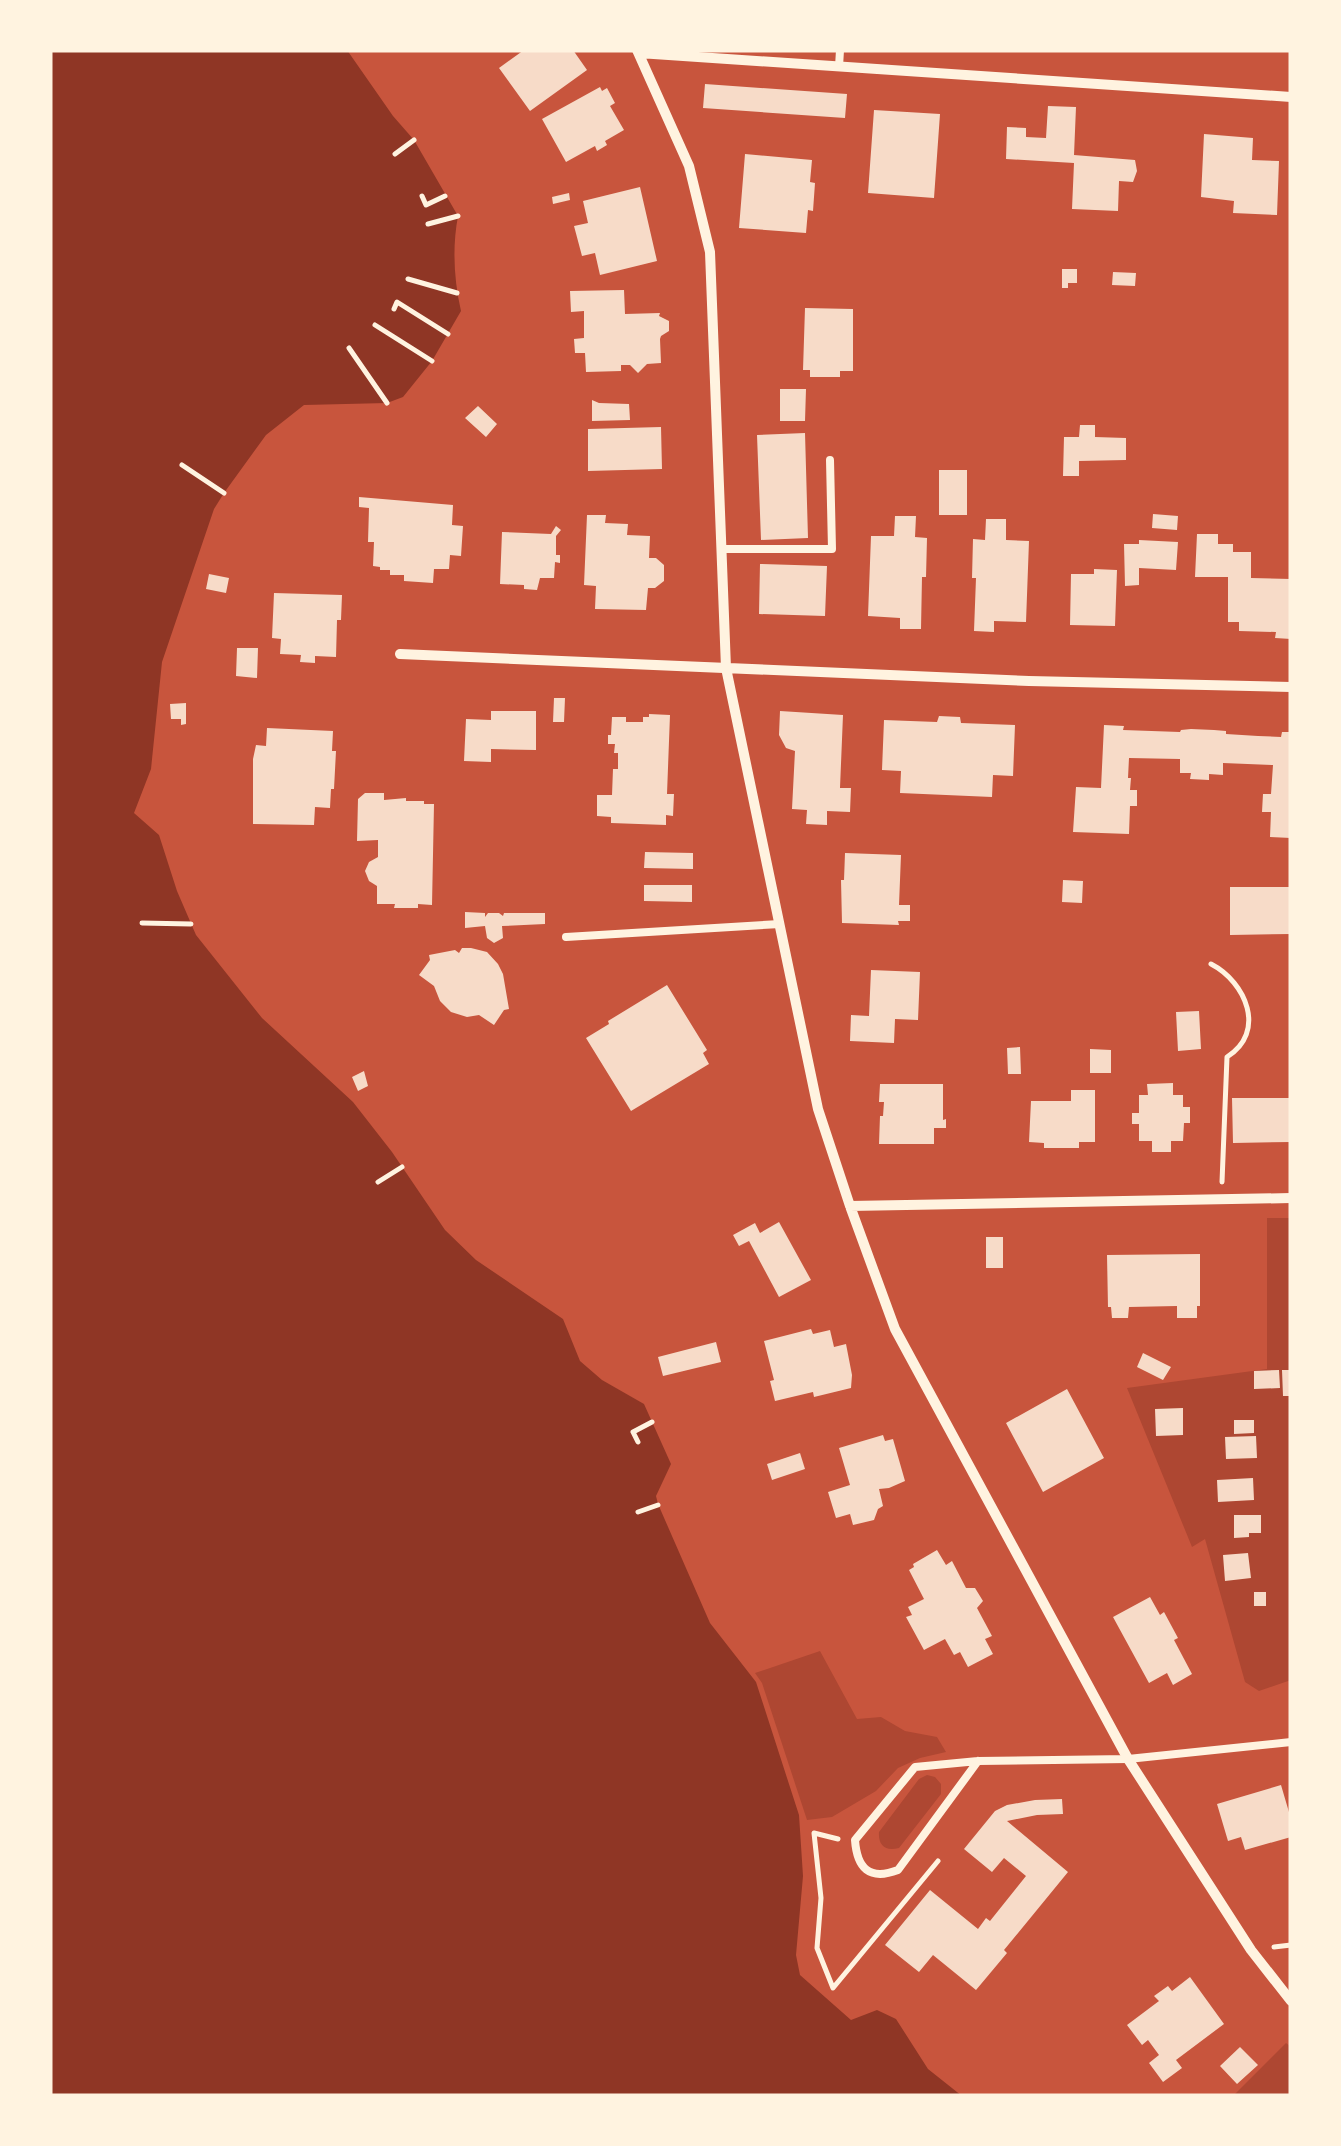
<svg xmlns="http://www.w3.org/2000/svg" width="1341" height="2146" viewBox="0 0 1341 2146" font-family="'Nunito Sans',sans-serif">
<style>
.green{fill:#ae4732}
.water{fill:#8f3625}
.building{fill:#f7dbc8}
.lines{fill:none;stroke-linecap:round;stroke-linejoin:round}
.path{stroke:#fff3e0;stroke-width:5}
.service{stroke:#fff3e0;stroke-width:8}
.minor{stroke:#fff3e0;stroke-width:10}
</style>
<rect width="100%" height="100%" fill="#c8553d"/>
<path class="green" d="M1267,1218H1291V1680L1259,1691L1245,1682L1205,1539L1192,1547L1127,1388L1267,1369Z
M820,1651L857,1719L881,1717L905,1731L937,1737L946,1752L920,1758L898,1768L876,1791L832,1817L807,1820L762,1683L755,1673Z
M927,1775L935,1777L941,1784V1794L899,1848C885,1852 878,1845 879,1832L919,1779Z
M1286,2043L1291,2047V2096H1233Z"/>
<path class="water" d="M50,50H347L393,116L414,140L458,216C452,248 454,280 461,311L432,361L403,397L387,403L304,405L266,435L224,493L214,509L162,662L151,769L134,813L159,835L177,891L196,935L262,1018L353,1102L392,1152L445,1230L476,1260L563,1319L580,1361L602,1380L644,1404L671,1464L656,1496L658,1504L710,1623L756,1682L799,1815L803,1876L796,1955L800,1975L851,2020L877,2010L896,2019L928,2069L962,2096H50Z"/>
<path class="building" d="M524,50H573L587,70L530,111L499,68Z
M705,84L847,94L845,118L703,108Z
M600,87L602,91L607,88L615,103L610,106L624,130L605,141L607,145L597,151L595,146L566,162L542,119Z
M1048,106L1076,107L1074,155L1135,160L1137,171L1133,182L1119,181L1118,211L1072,209L1074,163L1006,159L1007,127L1026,128V137L1046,138Z
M874,110L940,114L934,198L868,193Z
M1204,134L1253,138L1252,160L1279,161L1277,215L1233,213L1234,201L1201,197Z
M745,154L812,160L810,182L815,183L813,211L808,210L806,233L739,228Z
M640,187L657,261L600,275L595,253L582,256L574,226L588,223L583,201Z
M569,193L570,200L553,204L552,197Z
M1062,269H1077V283H1068V288H1062Z
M1113,272L1136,273L1135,286L1112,285Z
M624,290L625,314L660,313L659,316L669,321V331L661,336L660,339L661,363L647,364L638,373L630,365H621V371L586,372L585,353H575L574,339L584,338V311L571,312L570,291Z
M805,308L853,309V371H840V377H810V370H803Z
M780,389H806L805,421H780Z
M592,400L599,403L629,404L630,420L592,421Z
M478,406L497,424L486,437L465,418Z
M1080,425H1095V437L1126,438V460L1079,461V476H1063L1064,437H1079Z
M661,427L662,469L588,471V429Z
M805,433L808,538L761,540L757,435Z
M939,470H967V515H939Z
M359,497L453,505L452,525L463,526L461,556L450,555L449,569H434L433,583L404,581V575H390V570H380V567L373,566L374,542H368L369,508L359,507Z
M1153,514L1178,516L1177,530L1152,528Z
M587,515H606L605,523L628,524L627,535L650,536L649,558H656L664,565V581L655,588H648L646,610L595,609L596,586L584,585Z
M895,516H916L915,537L927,538L926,577H922L921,629H900V618L868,616L871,536H894Z
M986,519H1006V540L1029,541L1026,622L994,621V632L974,631L976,578H972L973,539L985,540Z
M556,526L561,530L556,536V555H560V563L555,562L554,578H540L537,590L524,589V585L500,584L502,532L551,534Z
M1197,534H1218V544H1233V552H1251V578L1291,579V639L1275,638L1276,632L1239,631V622H1228V577H1195Z
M1139,540L1178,542L1176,570L1139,568V585L1125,586L1124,544H1139Z
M760,564L827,566L825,616L759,614Z
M1094,569L1117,570L1115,626L1070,625L1071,574H1094Z
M209,574L229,578L226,593L206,589Z
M274,593L342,595L341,620H337L336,657L315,656V663L300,662L301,655L280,654L281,639L272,638Z
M237,648H258L257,678L236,676Z
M554,698H565L564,722H553Z
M186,703V724L181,725V719H171L170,704Z
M491,711H536V750L491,749V762L464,761L466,719L491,720Z
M780,711L843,715L840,788H851L850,812L827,811V825L806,824L807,810L792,809L795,751L786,748L779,735Z
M649,714L670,715L667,794H674L673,816L666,815V825L611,823V817L597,816V795H612L613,769H618V753H614L615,744H608V735H611L612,717H626V722H643V717H649Z
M939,716L960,717L961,723L1015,725L1013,776L993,775L992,797L900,793L901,771L882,770L884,720L937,722Z
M1104,725L1124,726L1123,730L1180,732L1181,730L1191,729L1214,730L1226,731V734L1258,736L1281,737L1282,732H1291V838L1270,837L1271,812H1262L1263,794H1271L1273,765L1223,763V775L1209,774V780L1190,779L1191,773H1180V759L1129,758L1128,778H1131L1130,790H1137V806H1130L1129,834L1073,832L1076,787L1101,788Z
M267,728L333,731L332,751H336L334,789H331L330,808L315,807L314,825L253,824V759L256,745L266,746Z
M365,793H384V800L406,798V801H424V804H434L432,905L418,904V908H394L395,904H377V886L369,881L365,871L369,862L378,857V840L357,841L358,799Z
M645,852L693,853V869L644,868Z
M845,853L901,855L899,905H910V921H898L899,925L842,923L841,880H844Z
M1063,880L1083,881L1082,903L1062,902Z
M644,885H692V902L644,901Z
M1230,887H1291V934L1230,935Z
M465,912L485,913V917L488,913H499L503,916L504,913H545V924L502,926L503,938L494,943L487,938L485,926L465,928Z
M462,948H471L487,952L498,964L503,974L509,1009L504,1010L494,1025L479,1015L467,1017L451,1012L440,1001L434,986L419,975L430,960L429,955L455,950L459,953Z
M871,970L920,972L918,1020L895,1019L894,1043L850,1041L851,1015L869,1016Z
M667,985L707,1050L703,1053L709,1064L631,1111L586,1038L609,1024L608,1021Z
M1199,1011L1201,1049L1178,1051L1176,1012Z
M1020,1047L1021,1074H1008L1007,1048Z
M1090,1049L1111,1050V1073H1090Z
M364,1071L368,1086L358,1091L352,1077Z
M1173,1083V1095H1183V1107H1190V1123H1184L1183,1141H1171V1152H1152V1141H1139V1124H1132V1113H1139V1095H1148L1147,1084Z
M880,1084H943V1120L946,1119V1128H934V1144H879L880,1116H883L884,1102H879Z
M1071,1090H1095V1142H1079V1148H1044V1143L1029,1142L1031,1101H1071Z
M1232,1098H1291V1142L1233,1143Z
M779,1222L811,1280L779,1297L749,1241L739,1246L733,1235L755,1223L760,1233Z
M986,1237H1003V1268H986Z
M1200,1254V1306H1197V1318H1177V1306L1129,1307L1128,1318H1112L1111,1307H1108L1107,1255Z
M811,1329L813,1334L830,1330L834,1347L846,1344L852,1375L851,1388L814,1397L813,1392L775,1401L770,1381L774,1380L764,1341Z
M716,1342L721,1362L663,1376L658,1357Z
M1143,1353L1171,1367L1163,1380L1137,1367Z
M1279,1370L1280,1388L1254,1389V1371Z
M1282,1370H1291V1396H1283Z
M1067,1389L1104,1458L1043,1492L1006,1423Z
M1183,1408V1435L1156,1436L1155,1409Z
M1234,1420H1254V1433L1234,1434Z
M883,1435L885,1441L893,1439L905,1481L889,1488L879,1489L883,1506L878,1509L874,1520L853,1525L850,1514L836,1518L828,1492L850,1485L839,1448Z
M1256,1436L1257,1458L1226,1459L1225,1437Z
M800,1453L805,1469L772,1480L767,1464Z
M1253,1478L1254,1500L1218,1502L1217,1480Z
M1234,1515H1261V1533H1249V1537L1234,1538Z
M937,1550L946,1565L952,1561L966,1588H975L983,1601L977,1608L992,1636L985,1639L993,1654L968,1667L960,1652L954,1655L945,1639L924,1650L906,1617L912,1615L908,1607L924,1599L909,1570L914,1567L913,1564Z
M1248,1553L1251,1578L1225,1581L1223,1555Z
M1254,1592H1266V1606H1254Z
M1150,1597L1160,1615L1164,1612L1178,1638L1174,1640L1192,1674L1173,1685L1167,1673L1149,1683L1113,1617Z
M1281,1785L1291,1819V1837L1245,1850L1241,1837L1228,1841L1217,1804Z
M1062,1799L1063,1814L1037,1815L1007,1821L1068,1872L1004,1950L1007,1953L976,1990L933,1955L919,1972L885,1945L930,1890L978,1929L986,1918L990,1921L1026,1876L1004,1858L992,1872L964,1849L995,1811L1007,1805L1035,1800Z
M1190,1977L1224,2024L1176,2060L1182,2068L1163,2082L1149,2063L1159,2055L1148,2040L1142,2045L1127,2025L1159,2001L1154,1996L1168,1986L1172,1991Z
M1240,2047L1258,2065L1237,2084L1220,2066Z"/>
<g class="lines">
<path class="path" d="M395,154L414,140
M422,196L426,205L445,196
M428,224L458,216
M408,279L457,293
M394,309L397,302L448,334
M375,325L432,361
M349,348L387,403
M182,465L224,493
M142,923L191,924
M1211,964C1246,982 1267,1032 1227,1057L1222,1182
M378,1182L402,1167
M638,1442L633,1432L652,1422
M638,1512L658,1505
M838,1839L814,1833L821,1898L817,1948L833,1988L938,1861
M1274,1947L1291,1945"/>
<path class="service" d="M839,67L840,50
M722,549H832L830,460
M566,937L780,924
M978,1761L898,1870C869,1881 857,1868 855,1840L915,1767L978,1761L1128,1759L1291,1742"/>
<path class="minor" d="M637,50L689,166L710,252L726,668L818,1109L850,1206L895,1329L1128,1759L1251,1950L1291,2001
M639,53L1291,97
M400,654L1029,681L1291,687
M850,1206L1291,1198"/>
</g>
<rect width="1341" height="2146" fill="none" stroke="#fff3e0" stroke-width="105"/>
</svg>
